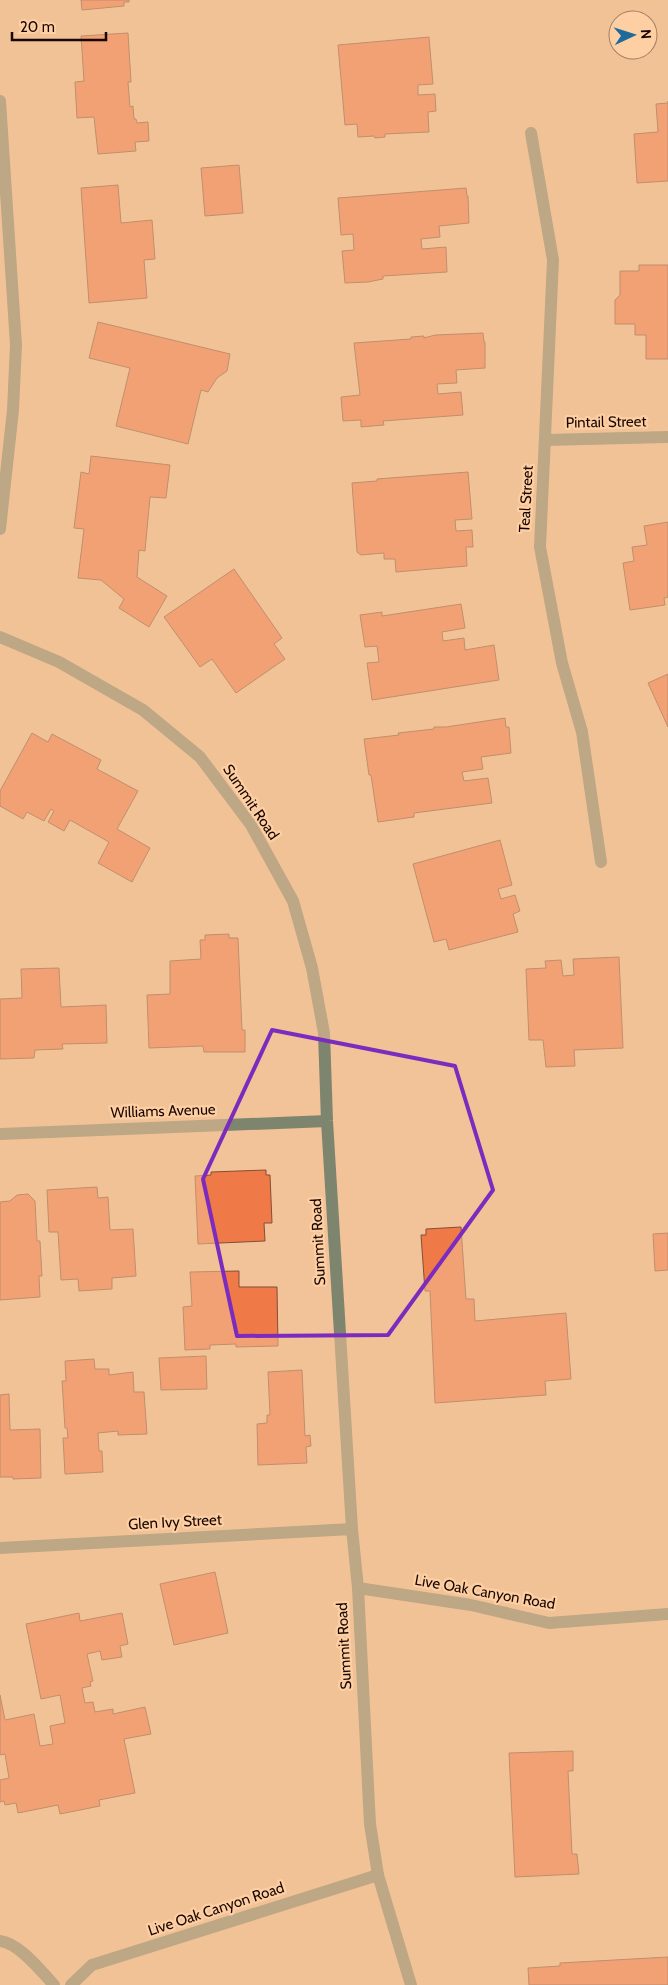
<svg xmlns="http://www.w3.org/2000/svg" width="668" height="1985" viewBox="0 0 668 1985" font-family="Cabin,sans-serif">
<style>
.building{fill:#ef7947;stroke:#834f3a}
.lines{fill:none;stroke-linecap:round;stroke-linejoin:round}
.service{stroke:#7d856e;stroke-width:12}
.minor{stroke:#7d856e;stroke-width:12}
.tertiary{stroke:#7d856e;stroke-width:12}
.marked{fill:none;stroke:#7b2cbf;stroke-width:4;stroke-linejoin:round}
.labels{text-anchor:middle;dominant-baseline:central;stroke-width:4.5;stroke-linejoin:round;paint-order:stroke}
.street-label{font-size:15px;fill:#170700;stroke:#ffcfa4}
</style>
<rect width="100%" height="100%" fill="#f2c298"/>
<path class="building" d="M81,0H129V2H124V6L82,10Z
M128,33L131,82H128L130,107L133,106L134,119H136L137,123L148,122L149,141L135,142L136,151L98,154L94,117L77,118L75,82L84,81L81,36Z
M429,37L433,84L418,85V95L435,94L436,111L428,112L429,132L385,134V137L375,138L374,136L358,137L357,124L345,125L338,45Z
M668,101V181L637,183L634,134L658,132L656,104L668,103Z
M239,165L243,213L205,216L201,168Z
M118,185L121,223L152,220L155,259L144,260L147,298L89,303L81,188Z
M466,188L467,196H468L469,223L439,226L440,237L421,239L422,249L446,247L447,272L383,276V279L368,282L345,283L342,251L354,250L353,234L341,235L338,198Z
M639,265H668V359H646V335H635V324H615V300L620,295V271H639Z
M98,322L230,354L227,371L217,378L208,392L201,390L188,444L116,426L130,368L89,358Z
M483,333L484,342H485V368L456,370L457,383L437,384L438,394L461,392L463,415L383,421L384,425L361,427V420L343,421L341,397L360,395L354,343L411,339V337L424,336V338L435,335Z
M91,456L170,465L166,498L150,497L145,551L139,550L137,577L167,596L149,627L119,608L124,599L101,580L78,578L84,529L74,528L81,472L89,474Z
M468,472L472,519L455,520L456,531L472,530L473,547H466L467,566L396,572L395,559H384V553L361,555L357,552L352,483L377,481V479Z
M668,522V597L664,598L665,605L630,610L623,563L634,561L632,547L647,545L644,526Z
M234,569L282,638L274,644L285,659L236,693L212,659L200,667L164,617Z
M461,604L465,628L442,632L443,641L464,638L465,650L494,645L499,680L372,700L367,663L379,662L377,646L365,647L360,615L382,612V616Z
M668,674V727L648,683Z
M505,718L506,727H509L511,753L481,757L483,769L462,772L464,781L488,778L492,803L414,813V817L378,822L371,775H369L364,739L399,735L398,733L434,729V727H446Z
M32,733L48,742L52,734L101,760L97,769L138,791L117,829L150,848L132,882L98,863L109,842L70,820L64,831L48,822L54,811L51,809L44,821L27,812L23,819L0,806V791Z
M500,840L512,885L498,889L501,899L515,895L520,911L513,914L518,932L449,950L446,939L434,942L413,864Z
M229,934V938H238L242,1030H245V1052H204L203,1046L149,1048L147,995L170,994V961L201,959L200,940H205V935Z
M619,957L623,1048L574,1050L575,1066L546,1067L543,1040H529L526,969L546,968L545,961L561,960L563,976L574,975L573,959Z
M59,968L61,1007L106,1005L107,1043L62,1044L63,1049L35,1050L34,1058L0,1059V999L22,998L21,969Z
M266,1170V1175H270L272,1223H264L265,1241L198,1244L195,1176L211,1175V1172Z
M97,1187L98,1198L108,1197L110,1230L133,1229L136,1276L112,1278V1289L79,1291L78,1279L61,1280L58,1232H49L47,1190Z
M28,1194L35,1201L37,1241H40L42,1276H39L40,1297L0,1300V1202L10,1201L17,1195Z
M461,1227L466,1299H474L475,1321L566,1313L571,1379L545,1381L546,1395L435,1403L430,1291H425L421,1235H426V1229Z
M668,1233V1270L655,1271L653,1234Z
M239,1271V1287H277L278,1346L236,1347V1344L210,1345V1349L185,1350L183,1307L192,1306L190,1272Z
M206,1356L207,1389L161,1390L159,1358Z
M94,1359L95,1369H109V1375L133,1372L134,1392H144L147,1434L118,1435V1431L98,1433L99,1451H102L103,1472L65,1474L63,1438H68L67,1428H65L62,1381H66L65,1361Z
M302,1370L305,1436L310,1435L311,1446L306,1447L307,1463L258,1465L257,1424L267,1423V1415H270L268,1372Z
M9,1394L10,1430L40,1429L41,1478L13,1479V1477H0V1395Z
M215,1572L228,1633L174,1645L160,1584Z
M79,1613L80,1621L122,1613L128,1644L120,1646L122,1657L102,1660L100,1651L87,1654L93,1681L90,1682L91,1686L82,1688L85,1703L93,1702L95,1712L113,1709V1714L145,1707L151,1734L124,1739L135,1793L99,1800L100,1806L60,1814L58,1805L18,1813L16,1803L5,1805L4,1801L0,1802V1780L9,1778L5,1754L0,1755V1695L5,1720L34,1714L40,1746L53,1744L50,1726L65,1723L60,1695L41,1699L26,1624Z
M573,1751V1771H568L572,1854H577L579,1874L515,1877L509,1753Z
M668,1957V1985H529L528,1968L560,1966V1963Z"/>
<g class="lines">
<path class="service" d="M0,1941C19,1943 41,1971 54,1985"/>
<path class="minor" d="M0,101L16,345L13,410L0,529
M531,133L553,260L540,547L562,663L582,732L601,862
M545,440L668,437
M0,637L59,662L143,710L200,757L251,825L293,901L312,968L324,1033L327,1121L352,1529L358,1588L370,1824L378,1875L411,1985
M0,1134L327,1121
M0,1548L352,1529
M358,1588L471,1605L549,1623L668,1614"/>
<path class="tertiary" d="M71,1985L92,1965L378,1875"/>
</g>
<path d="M0 0H668V1985H0ZM272,1030L455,1066L493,1190L388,1335L237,1336L203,1179Z" fill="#f2c298" fill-opacity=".55" fill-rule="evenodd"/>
<path class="marked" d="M272,1030L455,1066L493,1190L388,1335L237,1336L203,1179Z"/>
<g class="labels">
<g class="street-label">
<text transform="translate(606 422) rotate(-1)">Pintail Street</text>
<text transform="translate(526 499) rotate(-87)">Teal Street</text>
<text transform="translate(251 802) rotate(56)">Summit Road</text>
<text transform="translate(163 1111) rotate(-2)">Williams Avenue</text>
<text transform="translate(318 1242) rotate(-93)">Summit Road</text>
<text transform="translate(175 1522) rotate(-3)">Glen Ivy Street</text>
<text transform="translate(485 1592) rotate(10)">Live Oak Canyon Road</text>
<text transform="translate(344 1646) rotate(-93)">Summit Road</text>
<text transform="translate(216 1909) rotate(-18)">Live Oak Canyon Road</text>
</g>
</g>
<g transform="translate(633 35) rotate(86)"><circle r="24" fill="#ffcfa4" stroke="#a27f62"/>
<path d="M0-4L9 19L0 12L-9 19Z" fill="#1d6a9d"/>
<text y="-8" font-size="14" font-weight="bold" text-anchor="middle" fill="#170700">N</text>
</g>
<path d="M12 32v8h94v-8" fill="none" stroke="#170700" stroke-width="2.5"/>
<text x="20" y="32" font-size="15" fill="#170700" stroke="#ffcfa4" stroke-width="4" paint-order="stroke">20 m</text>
</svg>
